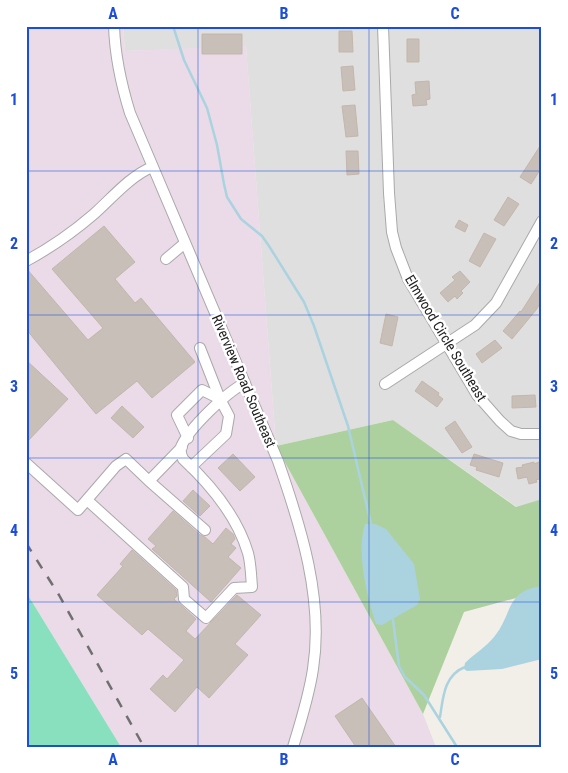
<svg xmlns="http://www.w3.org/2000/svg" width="568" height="773" viewBox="0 0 568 773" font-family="'Roboto Condensed',sans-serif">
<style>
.residential{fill:#e0dfdf}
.industrial{fill:#ebdbe8}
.forest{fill:#add19e}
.pitch{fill:#88e0be}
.water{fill:#aad3df}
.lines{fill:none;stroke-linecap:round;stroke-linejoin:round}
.stream{stroke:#aad3df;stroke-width:2.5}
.building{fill:#c7bfb8;stroke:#c4b6ab}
.minor-casing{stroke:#a9a9a9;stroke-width:12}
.minor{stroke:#fff;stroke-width:10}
.rail{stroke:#707070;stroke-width:2.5;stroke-dasharray:10 10;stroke-linecap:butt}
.grid{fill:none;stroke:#1d4ed8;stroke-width:1;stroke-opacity:0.55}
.labels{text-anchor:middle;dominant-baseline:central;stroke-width:5;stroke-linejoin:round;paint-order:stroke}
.street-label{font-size:14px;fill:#222;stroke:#fff}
.neatline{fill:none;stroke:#1d4ed8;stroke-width:2}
.grid-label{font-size:16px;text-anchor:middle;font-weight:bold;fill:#1d4ed8}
</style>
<rect width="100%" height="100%" fill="#f2efe9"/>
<path class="residential" d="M123,26H542V499L517,507L393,420L276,446L246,47L125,51Z"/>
<path class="industrial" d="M26,26H123L125,51L246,46L276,446L423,714L436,747H121L26,592Z"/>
<path class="forest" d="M393,420L516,507L542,499V591L464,612L423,714L276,446Z"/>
<path class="pitch" d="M26,592L121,747H26Z"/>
<path class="water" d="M365,524H375L386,529L414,564L420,599L417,605L382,625L376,624C367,597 356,552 365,524Z
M542,586V659L502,669L467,671L464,669L465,663C474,654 486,647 494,637C513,614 505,591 542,586Z"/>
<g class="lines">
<path class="stream" d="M173,26L184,60L207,108L217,145L224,184L227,197L241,219L262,236L269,246L304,302L314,326L348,426L371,524
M393,620L399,666L405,677L424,695L457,747
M440,717C443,698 444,675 465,667"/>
</g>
<path class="building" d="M339,31H352L353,52H339Z
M202,34H242V54H202Z
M407,39H419V62H407Z
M353,66L355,90L343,91L341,67Z
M429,81L430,99L426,100L427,105L413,106L412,95L416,94L415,82Z
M355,105L358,136L346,137L342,106Z
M542,143V167L531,184L520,177Z
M346,151H358L359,174L347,175Z
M508,197L519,204L504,226L494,220Z
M459,220L468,225L465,232L455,227Z
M104,226L135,262L115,279L135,303L141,298L195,362L152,398L137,381L96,414L26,329V268L88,340L103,328L52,269Z
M484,233L496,239L480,267L469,261Z
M460,271L470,282L461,291L463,293L457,299L455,296L448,302L440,293L455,280L452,277Z
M542,279V301L536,310L512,339L503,331L520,311L521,312Z
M386,314L398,317L392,346L380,343Z
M495,340L502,348L482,363L476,354Z
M26,360L68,399L26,443Z
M422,381L439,393L438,395L443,399L437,407L415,391Z
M535,395L536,407L512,408V396Z
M122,406L144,427L133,438L111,418Z
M455,421L472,447L462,453L445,428Z
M233,454L255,477L240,491L218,468Z
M474,454L503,463L499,477L476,470L477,467L470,465Z
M534,462V464L539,462L542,478L536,480L537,482L529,484L527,477L518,479L516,468L523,467L522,465Z
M193,490L210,506L200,516L183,501Z
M173,511L200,535L205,537L213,544L226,528L233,534L235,539L231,544L236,548L228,557L241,568L211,602L152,549L156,546L148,539Z
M132,550L176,590L177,596L174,599L196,619L186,631L195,639L237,595L261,615L235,644L248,655L209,698L197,687L175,712L150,689L163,675L167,679L184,660L148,629L142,635L97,595L123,566L120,564Z
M362,698L396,747H356L335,716Z"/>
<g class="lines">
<g class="minor-casing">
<path id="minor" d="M114,26C115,57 121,84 130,113L278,461C301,527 324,599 313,669C309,696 301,721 293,747
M383,26L389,193L392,232L396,248L408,279L477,395L500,421L511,431L521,434H542
M166,259L185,243
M26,261C52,247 72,233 94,214C112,198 129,177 152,167
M385,384L475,325L496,303L542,221
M188,438L177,415L202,390L220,399
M182,447L149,481L205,530
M26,463L78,510L116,466L126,459L149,481
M191,467L226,434L229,416L220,399L200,348
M87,500L183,587L184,599L206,618L234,588L252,587C251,576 251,564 248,553C237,516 210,484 183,459C181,455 180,452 181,447C189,428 227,392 245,383"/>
</g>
<use href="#minor" class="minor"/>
<path class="rail" d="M26,543L59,595L144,747"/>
</g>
<path class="grid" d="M198,26V747M369,26V747M26,171H542M26,315H542M26,458H542M26,602H542"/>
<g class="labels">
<g class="street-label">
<text transform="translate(446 338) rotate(59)">Elmwood Circle Southeast</text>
<text transform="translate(244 381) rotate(67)">Riverview Road Southeast</text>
</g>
</g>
<rect width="568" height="773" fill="none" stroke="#ffffff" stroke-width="55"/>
<rect x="28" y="28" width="512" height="718" class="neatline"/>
<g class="grid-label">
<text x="113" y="19">A</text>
<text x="284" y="19">B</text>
<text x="455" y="19">C</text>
<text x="14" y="105">1</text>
<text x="554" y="105">1</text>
<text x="14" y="249">2</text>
<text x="554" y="249">2</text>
<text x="14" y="392">3</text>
<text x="554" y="392">3</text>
<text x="14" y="536">4</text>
<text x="554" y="536">4</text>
<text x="14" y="679">5</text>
<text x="554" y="679">5</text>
<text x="113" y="765">A</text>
<text x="284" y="765">B</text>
<text x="455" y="765">C</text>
</g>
</svg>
